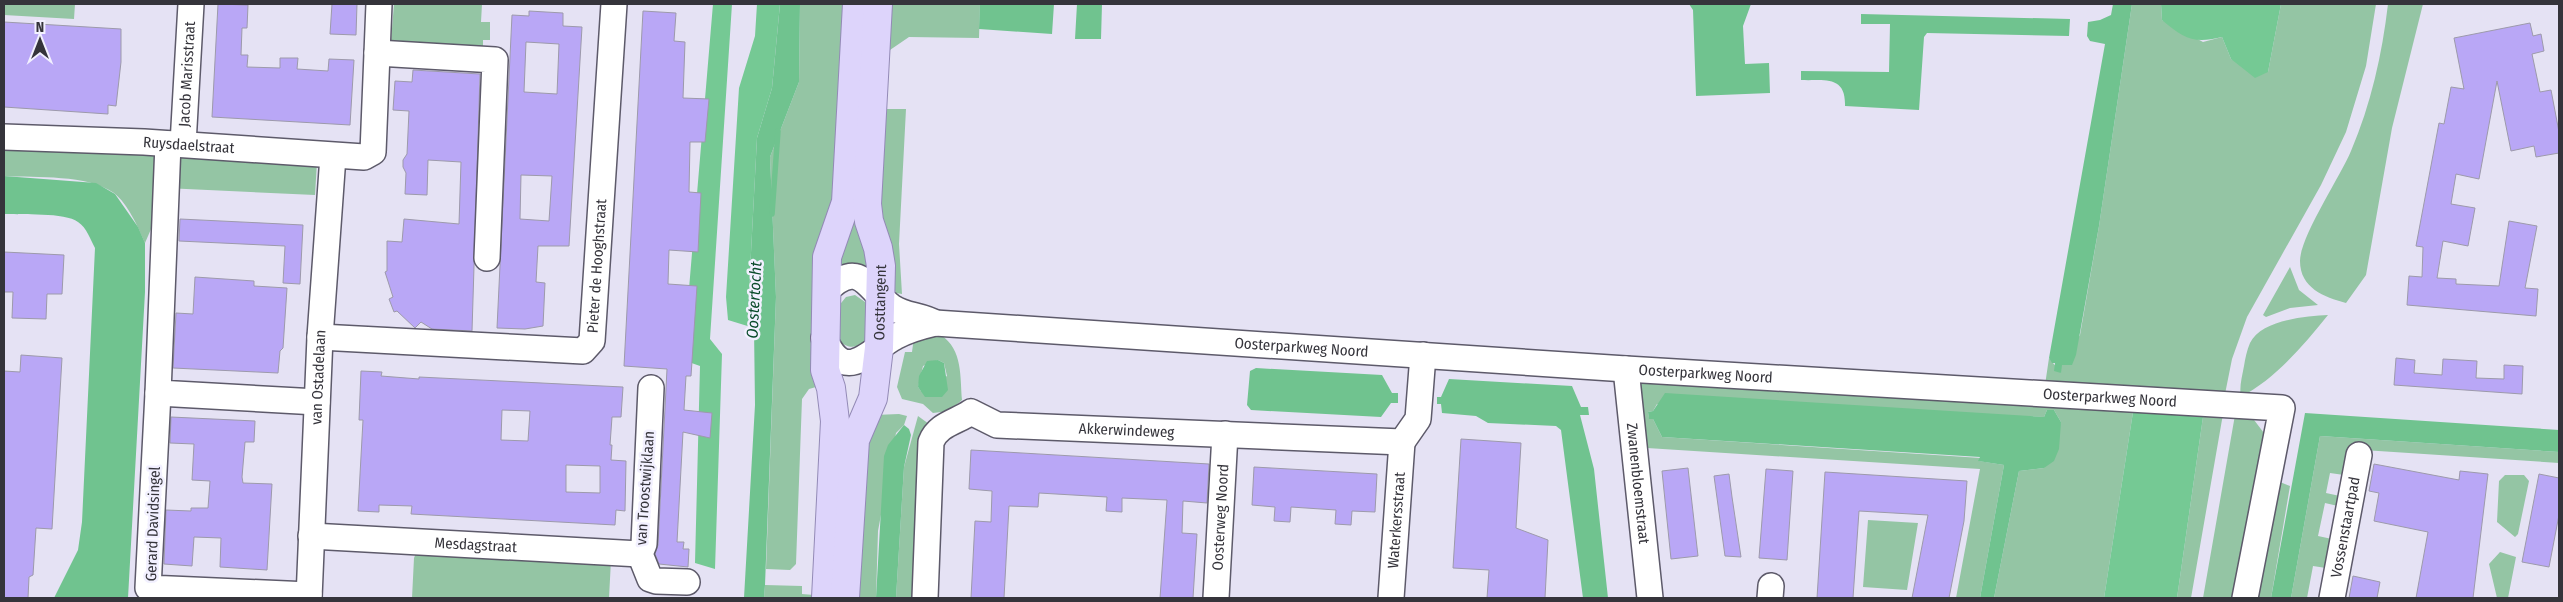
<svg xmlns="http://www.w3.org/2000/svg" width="2563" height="602" viewBox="0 0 2563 602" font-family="'Fira Sans Condensed',sans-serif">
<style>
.green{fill:#94c5a4;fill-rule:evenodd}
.forest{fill:#75c994}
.water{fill:#70c38f}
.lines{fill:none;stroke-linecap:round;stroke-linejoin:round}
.stream{stroke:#70c38f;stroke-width:5.5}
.building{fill:#b9a7f6;stroke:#9d9aab;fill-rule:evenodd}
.minor-casing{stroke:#5d5a6a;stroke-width:28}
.major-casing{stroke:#938ab6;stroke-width:30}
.minor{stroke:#fff;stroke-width:25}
.major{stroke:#ddd4fb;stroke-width:28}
.labels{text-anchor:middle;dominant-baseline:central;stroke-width:5;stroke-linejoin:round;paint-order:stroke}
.street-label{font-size:15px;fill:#35343b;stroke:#f2f0ff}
.water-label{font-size:16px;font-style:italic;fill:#094b2a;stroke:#f2f0ff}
</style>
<rect width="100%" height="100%" fill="#e5e2f4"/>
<path class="green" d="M4,4H75L74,19L4,15Z
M394,4H482L481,22H490V40H483V52L391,41Z
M800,4H850L816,387L809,389L802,399L796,564L790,570L766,569L776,297L770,157L799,82Z
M886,4H980L979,38L909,37L890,50Z
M2132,4H2161L2162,20L2203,42L2222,37L2231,59L2268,72L2281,4H2376L2366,66L2346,132L2321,185L2247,317L2232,359L2225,394L2045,385L2049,358L2061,373V365L2080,335L2099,226Z
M2388,4H2423L2392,128L2366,275L2346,303C2324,297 2300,288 2300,261C2300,237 2340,177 2351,151C2371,104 2382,55 2388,4Z
M884,109H906L899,244L902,294L896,293C866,237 880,169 884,109Z
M4,145L317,162L315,195L165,188L164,199L145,243C138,227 128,204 114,193C87,174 37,178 4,176Z
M854,179L876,271L839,272L843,233Z
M2290,267L2299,290L2318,305L2290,308L2266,317L2263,315Z
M855,295L868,304L872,333C862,347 849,353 837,338V308L846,297Z
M2328,315C2303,346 2276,378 2241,397C2239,387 2242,377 2244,366C2245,359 2247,350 2250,343C2261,320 2306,316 2328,315Z
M941,335C963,350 960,377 962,400L949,411L933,413L923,404L902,399L897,387L905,352H912L914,337ZM938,360L944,363L947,376L921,391L918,387L923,366Z
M1637,377L2223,414L2191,598H2177L2203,417L2133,412L2104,598H1994L2019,471L2044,468L2061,422L2054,410H2047L2044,417L1657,404L1653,411L1648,412L1649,418L1653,419L1662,437L1981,458L1979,461L2004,465L1980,598H1956L1980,469L1647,448L1640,384L1633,383Z
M899,414L907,416L904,425L896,433L878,531L876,598H853L861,457L875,415Z
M2235,415L2251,416L2267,437L2237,598H2203Z
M918,416L929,424L915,598H896L904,467Z
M2320,436L2559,452V463L2348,449L2344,475L2330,473L2326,493L2340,496L2338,506L2325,503L2318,536L2332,539L2326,568L2313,566L2307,598H2291Z
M2505,475H2524L2529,481L2518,534L2515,537L2497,522L2499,481Z
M2275,480L2290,486L2271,598H2254Z
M1868,520L1918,523L1907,590L1863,587Z
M2500,552L2516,557L2508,598H2497L2489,564Z
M416,553L611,560L609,598H412L414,558Z
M765,585L802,586V594L814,595V598H764Z"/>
<path class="forest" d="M713,4H732L710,339L722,354L715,569L695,563L700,366L683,360Z
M757,4H780L772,88L757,138L748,310L754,328L728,320L726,297L739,88L755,36Z
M2161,4H2281L2268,72L2255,78L2231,59L2222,37C2194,44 2184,39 2162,20Z
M2133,412L2203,417L2177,598H2104Z"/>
<path class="water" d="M780,4H800L799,82L770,157L776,297L765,585L764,598H744L755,405L754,328L748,310L757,138L772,88Z
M980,4H1054L1052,34L979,29Z
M1077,4H1102L1101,39H1075Z
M1689,4H1751L1743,26L1745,64L1769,63L1770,93L1696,96L1693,10Z
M2113,4H2132L2099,226L2076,355L2072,365H2062L2061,373L2054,371L2055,363H2052L2049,358L2105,44L2090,41L2087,36L2088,22L2100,20L2111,15Z
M1861,14L2070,19L2069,36L1927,33L1924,37L1919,110L1845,106C1846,75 1824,81 1801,80V71L1889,72L1890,24H1861Z
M4,176L96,183L115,194L138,227L145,243V292L128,598H54L78,550L82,522L95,248C90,239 87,228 78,222C65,212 21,215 4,214Z
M938,360L944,363L948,390L942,397H925L918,387L919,376L927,361Z
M1256,368L1382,375L1392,393H1398V403H1391L1381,417L1251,410L1247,405L1250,371Z
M1449,379L1572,386L1581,407H1588L1589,415H1580L1594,469L1608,598H1583L1561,430L1556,426L1488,423L1476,416L1442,413L1441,404H1437V397H1441Z
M1665,393L2044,417L2047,410H2054L2061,422L2059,449L2054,461L2044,468L2019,471L1994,598H1980L2004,465L1978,461L1980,457L1662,437L1653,419H1649L1648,412L1653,411Z
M2305,413L2559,430V452L2320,436L2291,598H2271Z
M904,425L909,429L911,435L904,467L896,598H876L884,456L888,445Z"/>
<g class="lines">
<path class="stream" d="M772,214L778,131"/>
</g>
<path class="building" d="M218,4L248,5L247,28H242L241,55H248L247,67L280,68V58H298L297,69L328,71L329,59L354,60L350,125L212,117Z
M332,4H357L356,35L330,34Z
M529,11L563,13V26L582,27L569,246H538L536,282L545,283L543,326L525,329L497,328L512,15L529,16ZM526,42L559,44L557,94L524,92ZM521,175L552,176L549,221L520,219Z
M643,11L676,13L674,41L685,42L683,98L709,99L705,142H690L689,192L701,193L698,252L669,250L668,284L697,286L691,376H686L684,410L712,413L710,438L683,432L677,542H684L683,549H689L688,567L659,564L655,554L658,545L667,369L624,366Z
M4,22L121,29V62L116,106L108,105V114L4,107Z
M2530,23L2533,36L2541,34L2544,51L2532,54L2540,92L2551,90L2559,132V153L2536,157L2534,146L2511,151L2497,81L2479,179L2456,174L2451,204L2475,208L2468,246L2443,241L2437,278L2456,279V284L2499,286L2509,221L2537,226L2525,288L2538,289L2536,316L2407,305L2409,276L2422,277L2423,247L2416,246L2439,123L2444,124L2451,87L2464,89L2454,38Z
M413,70L480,74L472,331L432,329L421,322L415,328L397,311L394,312L389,299L393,297L385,272L387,271V241L402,242L404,219L459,224L461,162L428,160L427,195L405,194L406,173L403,167V160L407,154L409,111L393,110L395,81L412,82Z
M180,219L303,225L300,284L283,283L285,246L179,241Z
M4,252L64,255L62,294H47L46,319L12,318L13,292H4Z
M195,277L254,281V286L287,288L283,348L280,351L278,373L173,368L176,313L193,314Z
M21,355L62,358L52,529L36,528L33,575L29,577L28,598H4V371L20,372Z
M2396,358L2415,360L2414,373L2442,375L2443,359L2477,361L2476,378L2504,379V365L2523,366L2522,394L2394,385Z
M361,371L382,372L381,376L419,379V377L623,387L621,417H612L610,445H612L611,460L626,461L625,511L616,510L615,525L411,514L412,506L379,505V512L358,511L363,420H359ZM502,410L530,411L528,441L501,440ZM566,465L600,466V493L566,492Z
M171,417L255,421L254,442H245L242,477L243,483L272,484L267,570L220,567L221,538L194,537L192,566L164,564L166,510L191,511V508H208L210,481L192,480L194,444L170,443Z
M1461,439L1521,443L1516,528L1548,540L1545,598H1487L1489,570L1453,568Z
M971,450L1209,464L1207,503L1183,501L1182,533L1197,534L1193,598H1160L1167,500L1122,498V512L1106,511L1107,497L1039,493L1038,507L1009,506L1004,598H971L975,521L991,522L992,491L969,489Z
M2374,464L2459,480L2460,471L2488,474L2473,598H2416L2428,532L2374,521L2379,493L2369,491Z
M1254,467L1377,474L1375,512L1352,511L1351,525L1335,524L1336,510L1291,507L1290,522L1274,521L1275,507L1252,505Z
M1688,468L1698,556L1671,559L1662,471Z
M1766,469L1793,471L1787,560L1759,558Z
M1825,472L1967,481L1964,521L1949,598H1912L1928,515L1859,511L1853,598H1817Z
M1729,474L1732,497L1741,557L1725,556L1714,476Z
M2539,474L2559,478V515L2549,567L2522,562Z
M2353,576L2380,582L2377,598H2349Z"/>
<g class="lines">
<g class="minor-casing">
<g id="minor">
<path d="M377,53L495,60L487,258"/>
<path id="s1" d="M4,137L144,142L364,157L373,152L379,4"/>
<path d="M168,144L158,393L317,402"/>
<path id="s2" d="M183,144L191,4"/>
<path d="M826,291C861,257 867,290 892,307C904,316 922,315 935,323"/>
<path id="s3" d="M320,337L583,351L592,341L614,4"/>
<path id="s4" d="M824,338C845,385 866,353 895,337C907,330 922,326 935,323L1626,369L2282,408L2245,598"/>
<path id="s5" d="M1626,369L1650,598"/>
<path d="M651,388L644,544L640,554L650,579L656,581L687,582"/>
<path d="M158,393L148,588L309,595"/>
<path id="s6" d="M311,536L640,554"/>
<path id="s7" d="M309,598L320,337L333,156"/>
<path id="s8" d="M925,598L931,442C938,424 957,422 971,412L997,425L1402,442L1418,419L1423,355"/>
<path id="s9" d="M1216,598L1225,434"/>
<path id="s10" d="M1391,598L1402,442"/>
<path d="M1770,598L1771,586"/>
<path id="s11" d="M2332,598L2359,455"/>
</g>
</g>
<g class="major-casing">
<g id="major">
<path d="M826,598L835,421L831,388L825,370L827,257L846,202L857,4"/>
<path id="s12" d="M845,598L855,440L873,398L879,348L881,266L878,248L869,221L867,204L878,4"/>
</g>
</g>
<use href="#minor" class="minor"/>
<use href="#major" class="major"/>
</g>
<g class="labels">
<g class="street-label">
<text stroke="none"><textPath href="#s2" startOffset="70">Jacob Marisstraat</textPath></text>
<text stroke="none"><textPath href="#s1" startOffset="185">Ruysdaelstraat</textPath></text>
<text stroke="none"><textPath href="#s3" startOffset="352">Pieter de Hooghstraat</textPath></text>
<text stroke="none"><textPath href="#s12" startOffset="300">Oosttangent</textPath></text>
<text stroke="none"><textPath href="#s4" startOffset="500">Oosterparkweg Noord</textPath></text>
<text stroke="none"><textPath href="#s4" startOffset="905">Oosterparkweg Noord</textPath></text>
<text stroke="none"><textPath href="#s7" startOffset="221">van Ostadelaan</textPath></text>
<text stroke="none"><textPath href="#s4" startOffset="1310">Oosterparkweg Noord</textPath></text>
<text stroke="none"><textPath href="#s8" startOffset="366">Akkerwindeweg</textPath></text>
<text stroke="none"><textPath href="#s5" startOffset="115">Zwanenbloemstraat</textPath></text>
<text transform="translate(645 488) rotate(-86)">van Troostwijklaan</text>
<text stroke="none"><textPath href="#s9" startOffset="81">Oosterweg Noord</textPath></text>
<text stroke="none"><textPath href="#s10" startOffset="78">Waterkersstraat</textPath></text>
<text transform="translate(153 524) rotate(-88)">Gerard Davidsingel</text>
<text stroke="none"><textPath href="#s11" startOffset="72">Vossenstaartpad</textPath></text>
<text stroke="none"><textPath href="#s6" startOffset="165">Mesdagstraat</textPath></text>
</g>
<g class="water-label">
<text transform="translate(754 300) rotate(-87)">Oostertocht</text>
</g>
</g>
<rect width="2563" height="602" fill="none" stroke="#35343b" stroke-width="10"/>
<g transform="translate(40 40)" stroke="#f2f0ff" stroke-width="4" paint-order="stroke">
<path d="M0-4L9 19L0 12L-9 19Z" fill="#35343b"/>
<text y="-8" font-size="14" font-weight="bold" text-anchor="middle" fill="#35343b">N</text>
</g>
</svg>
